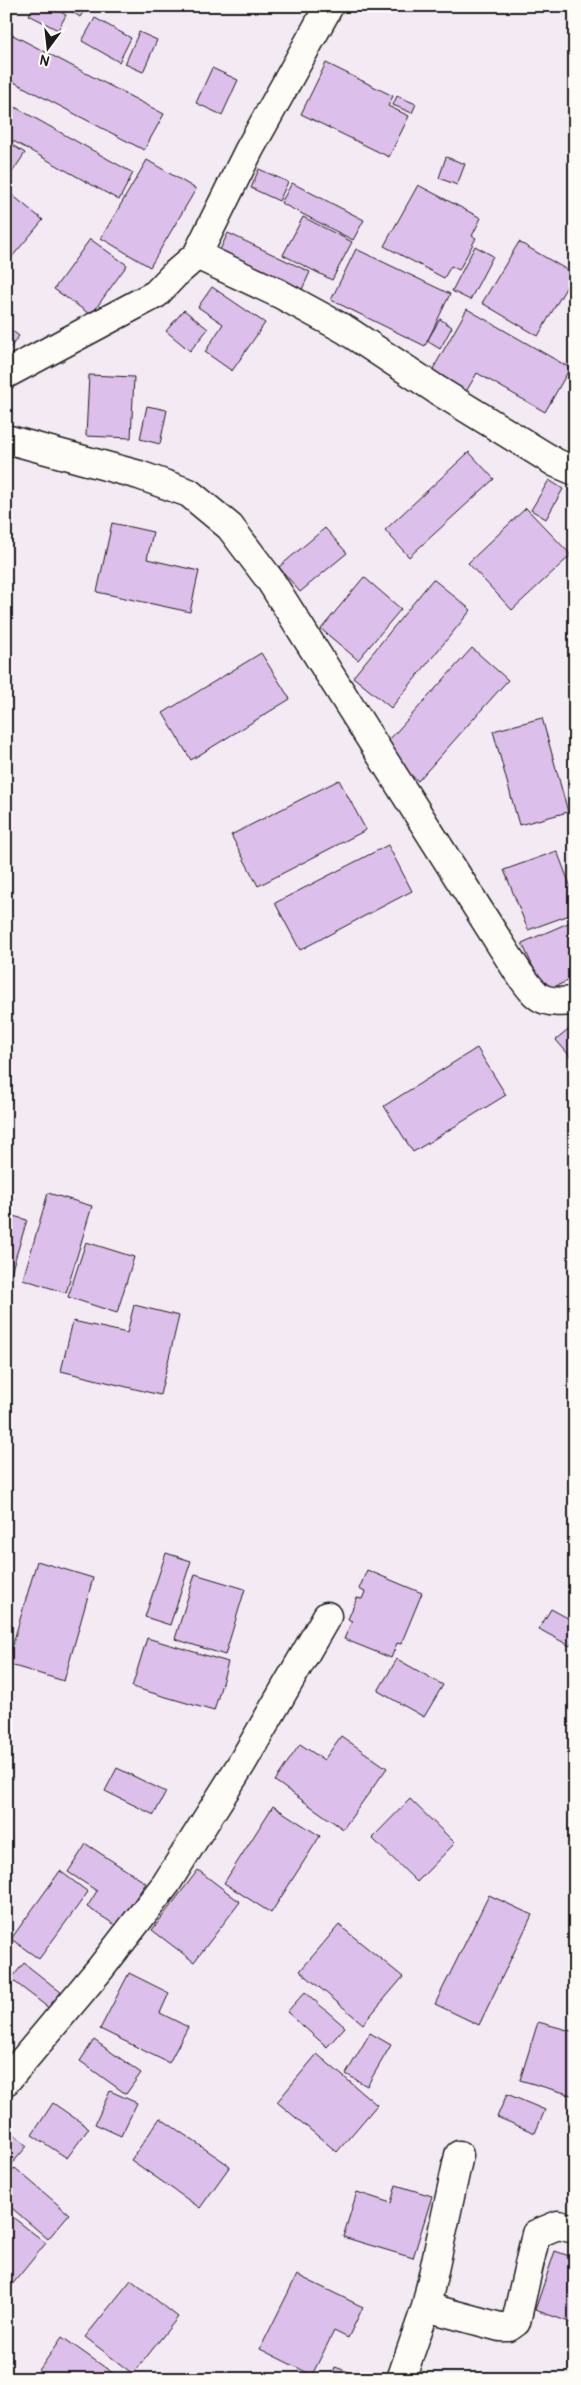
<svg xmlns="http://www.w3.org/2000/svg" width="581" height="2385" viewBox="0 0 581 2385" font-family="Pangolin,sans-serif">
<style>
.building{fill:#ddbfec;stroke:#1c1c1c}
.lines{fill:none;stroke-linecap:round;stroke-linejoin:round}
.minor-casing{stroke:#1c1c1c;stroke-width:31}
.minor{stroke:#fdfcf7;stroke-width:28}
</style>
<rect width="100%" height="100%" fill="#f3eaf4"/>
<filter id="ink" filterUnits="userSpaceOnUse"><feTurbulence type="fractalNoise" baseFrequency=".02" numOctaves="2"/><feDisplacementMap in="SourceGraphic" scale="10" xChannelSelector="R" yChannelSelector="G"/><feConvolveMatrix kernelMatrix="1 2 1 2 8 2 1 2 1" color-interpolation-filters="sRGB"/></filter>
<g filter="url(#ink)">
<path class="building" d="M34,6H50L66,15L58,30L29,15Z
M64,6H87L80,17Z
M95,18L131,38L119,62L82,41Z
M139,32L157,40L143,72L125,64Z
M9,33L164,114L144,150L6,78V37Z
M326,63L393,96L388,106L409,116L389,157L301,114Z
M212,68L238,80L222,115L196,103Z
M397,96L416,104L412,113L393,105Z
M6,102L133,173L119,200L6,137Z
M6,141L25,153L9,177L6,176Z
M446,157L465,164L457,185L439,178Z
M147,160L196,189L150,267L101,238Z
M259,169L288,182L279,201L251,188Z
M292,183L364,220L353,240L281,203Z
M418,185L481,218L472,236L476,238L459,270L451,266L444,278L384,246Z
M6,190L43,220L6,264Z
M303,217L352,242L332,280L283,255Z
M228,233L310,272L299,296L217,256Z
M90,239L127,265L91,315L54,289Z
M519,242L574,274L538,336L482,303Z
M475,246L493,256L470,300L452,291Z
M356,249L450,294L425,346L331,300Z
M212,287L265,323L232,371L205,352L223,324L198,307Z
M467,309L570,368L545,412L477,373L464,395L429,376Z
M184,310L208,329L190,351L166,331Z
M440,319L452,327L440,349L427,341Z
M6,326L19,336L6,353Z
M89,375L134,377L131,438L86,436Z
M147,406L167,410L160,444L140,439Z
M469,452L494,479L409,557L385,530Z
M549,480L563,489L546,519L531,510Z
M526,508L571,555L512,610L468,563Z
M112,523L153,532L147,559L199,571L190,612L97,592Z
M325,528L347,553L300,592L279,567Z
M364,577L401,609L358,660L321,629Z
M433,579L471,610L391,708L353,677Z
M472,648L508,680L418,781L381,749Z
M261,653L290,699L191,760L163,713Z
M542,718L568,812L519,825L493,731Z
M339,780L366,830L258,886L231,835Z
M388,845L412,891L300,950L275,903Z
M557,851L575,898V913L528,930L504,870Z
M575,920V978L544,991L522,943Z
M572,1027L575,1030V1062L556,1040Z
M477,1048L506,1095L413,1152L384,1106Z
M48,1193L92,1206L66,1293L23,1279Z
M6,1214L27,1220L10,1276L6,1275Z
M86,1242L134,1257L117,1313L68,1297Z
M134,1305L179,1316L160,1395L61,1371L73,1321L127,1333Z
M166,1553L191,1561L170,1625L145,1617Z
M37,1561L93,1578L64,1681L7,1664Z
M367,1570L422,1593L401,1644L397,1643L391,1658L344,1639L352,1621L348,1619L357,1598L362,1599L365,1592L359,1589Z
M195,1574L245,1589L225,1655L175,1639Z
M551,1609L575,1622V1637L570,1646L539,1629Z
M147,1638L228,1662L214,1711L132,1687Z
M397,1659L443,1685L424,1717L378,1691Z
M341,1736L387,1768L343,1829L275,1781L300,1744L324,1760Z
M117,1768L166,1792L154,1815L105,1791Z
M410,1799L455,1843L417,1882L372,1838Z
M273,1806L320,1836L271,1913L224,1883Z
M86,1844L146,1883L117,1926L87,1907L97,1891L68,1872Z
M198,1870L240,1902L194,1962L152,1930Z
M60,1871L88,1892L39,1959L11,1939Z
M489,1895L532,1915L479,2025L435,2004Z
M339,1925L403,1977L363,2024L300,1971Z
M24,1963L62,1993L50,2009L11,1979Z
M129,1973L169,1993L160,2013L188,2027L169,2063L100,2029Z
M305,1992L345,2027L327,2047L287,2012Z
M538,2022L575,2032V2096L520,2080Z
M370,2033L391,2045L367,2086L346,2074Z
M94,2040L141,2073L126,2094L80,2061Z
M317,2054L377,2105L337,2152L277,2102Z
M110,2091L137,2103L121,2136L95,2124Z
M507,2094L545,2110L535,2133L497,2117Z
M53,2103L89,2128L67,2158L32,2135Z
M160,2118L230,2166L200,2208L131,2160Z
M6,2128L27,2146L6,2171Z
M15,2168L69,2214L48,2239L6,2203V2178Z
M396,2185L432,2196L413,2258L343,2237L357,2192L391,2203Z
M6,2212L46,2243L11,2286L6,2282Z
M555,2251L575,2258V2324L535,2310Z
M297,2275L363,2307L348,2338L334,2331L312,2375L260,2349Z
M131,2280L178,2317L133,2374L85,2337Z
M62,2337L117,2376L115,2379H33Z
M335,2367L368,2379H331Z"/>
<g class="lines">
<g class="minor-casing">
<path id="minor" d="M197,255L280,294L346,330L437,390L556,463L575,471
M6,374L156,294L174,275L197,255L249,150L329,6
M6,439L139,475L189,493L230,527L270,580L518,972C538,999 540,1004 575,1001
M6,2081L100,1969L166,1884L242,1763L327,1616
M426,2307L500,2327H509L516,2322L536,2234L558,2225L575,2229
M401,2379L426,2307L459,2155"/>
</g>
<use href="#minor" class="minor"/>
</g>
</g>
<rect width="581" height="2385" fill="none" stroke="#fdfcf7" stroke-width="25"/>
<rect x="12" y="12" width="556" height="2360" fill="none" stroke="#1c1c1c" stroke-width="2" filter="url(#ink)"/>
<g transform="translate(48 48) rotate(195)" stroke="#fdfcf7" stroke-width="4" paint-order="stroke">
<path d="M0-4L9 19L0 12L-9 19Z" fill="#1c1c1c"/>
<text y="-8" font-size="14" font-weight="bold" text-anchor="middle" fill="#1c1c1c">N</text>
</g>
</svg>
